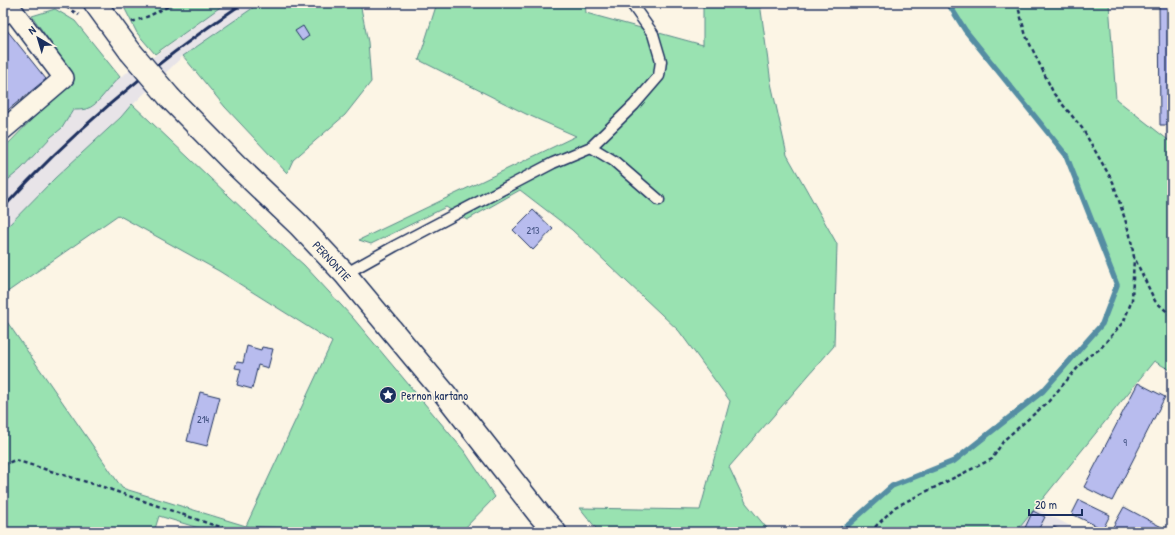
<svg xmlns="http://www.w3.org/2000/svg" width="1175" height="535" viewBox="0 0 1175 535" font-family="'Patrick Hand',sans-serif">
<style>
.built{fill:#e8e4e8}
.green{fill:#99e2b1;stroke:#5a8888}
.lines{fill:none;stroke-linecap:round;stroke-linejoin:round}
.stream{stroke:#548da3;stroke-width:5.5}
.building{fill:#b8bcee;stroke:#1b2f5e}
.service-casing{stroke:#1b2f5e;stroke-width:13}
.minor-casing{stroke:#1b2f5e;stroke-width:22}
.tertiary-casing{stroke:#1b2f5e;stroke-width:25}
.path{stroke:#1b2f5e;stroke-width:2.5;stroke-dasharray:4 3;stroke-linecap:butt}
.service{stroke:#fcf5e5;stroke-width:10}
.minor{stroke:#fcf5e5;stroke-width:19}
.tertiary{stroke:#fcf5e5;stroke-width:22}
.rail{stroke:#1b2f5e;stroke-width:3}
.tertiary-bridge-casing{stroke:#1b2f5e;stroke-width:25;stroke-linecap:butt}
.tertiary-bridge{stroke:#fcf5e5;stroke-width:22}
.labels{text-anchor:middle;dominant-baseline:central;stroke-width:3.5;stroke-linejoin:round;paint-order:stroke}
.number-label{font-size:10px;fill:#425282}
.street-label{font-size:12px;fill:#1b2f5e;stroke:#fcf5e5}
.poi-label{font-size:12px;fill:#1b2f5e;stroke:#fcf5e5;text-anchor:start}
</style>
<rect width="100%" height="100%" fill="#fcf5e5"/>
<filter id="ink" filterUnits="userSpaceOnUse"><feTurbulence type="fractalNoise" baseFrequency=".025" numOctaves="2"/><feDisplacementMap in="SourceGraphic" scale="8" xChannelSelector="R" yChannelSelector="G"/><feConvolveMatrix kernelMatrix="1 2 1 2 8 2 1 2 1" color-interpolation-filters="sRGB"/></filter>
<g filter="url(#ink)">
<path class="built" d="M226,3H260L183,56L82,154L55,178L3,231V184L21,169L51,137L62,128L73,110L87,109L96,104L115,80L153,57Z
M1035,508L1082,532H1016Z"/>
<path class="green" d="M122,3H226L155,54L137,33Z
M260,3H360L368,42L371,82L345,115L293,160L287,173L225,107L183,56Z
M437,3H585L586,13L703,45V3H760L771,83L787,155L837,244L834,346L729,467L746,503L770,532H599L580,508L700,510L730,401L679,331L572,230L520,190L467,220L446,207L371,244L359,240L576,136L526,114L419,60Z
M948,3H1109L1116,99L1172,143V371L1154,361L1016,532H837L848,525L892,486L954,461L1043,391L1102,324L1117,285L1066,155L965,30Z
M55,9L75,21L120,77C109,85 99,106 86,109C82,110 77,110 73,110L62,128L51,137L21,169L3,184V149L74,76L32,16Z
M132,104L267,232L304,265L353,318L465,452L495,497L461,532H365L247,526L246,532H212L159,516L154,532H3V316L122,488L246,526L332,342L219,271L118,215L3,295V231L55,178L121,117Z"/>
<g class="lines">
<path class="stream" d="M837,532L848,525L892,486L954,461L1043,391L1102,324L1117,285L1066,155L965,30L948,3"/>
</g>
<path class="building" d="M1159,3H1172V125H1160Z
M303,26L309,36L302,41L295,31Z
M6,29L46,79L3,114V32Z
M533,210L553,229L533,250L513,230Z
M247,346L261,350L262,347L273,349L268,368L258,365L252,389L237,385L241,369L235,368L237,362L243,363Z
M1138,383L1165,397L1112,501L1084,487Z
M200,392L220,397L207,446L187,441Z
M1079,500L1110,515L1103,529L1072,514Z
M1124,507L1171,532H1110Z
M1033,511L1045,517L1037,532H1023Z
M1054,527L1064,532H1052Z"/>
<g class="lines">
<g class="service-casing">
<path id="service" d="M591,147L634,105L659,76L661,61L653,34L631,3
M345,274L395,246L553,163L591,147L614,161L659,200"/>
</g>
<g class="minor-casing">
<path id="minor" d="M3,15L11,8L64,78L3,130"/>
</g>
<g class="tertiary-casing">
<path id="tertiary" d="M95,3L130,51
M170,98L236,165L299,225L345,274L445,394L539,514L555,532"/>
</g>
<path class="path" d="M60,3L79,15
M1017,3L1026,36L1054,94L1082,128L1113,182L1130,235L1134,257L1155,301L1172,316
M132,22L149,16L175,3
M3,465L15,460L106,488L210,524L240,532
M870,532L895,507L992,459L1004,440L1048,402L1087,357L1100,349L1124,321L1132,300L1134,257"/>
<use href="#service" class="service"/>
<use href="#minor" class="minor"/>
<use href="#tertiary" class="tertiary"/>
<path class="rail" d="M3,208C73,130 156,62 243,3"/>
<g class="tertiary-bridge-casing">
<path id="tertiary-bridge" d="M130,51L170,98"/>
</g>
<use href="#tertiary-bridge" class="tertiary-bridge"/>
</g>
</g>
<defs>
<g id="sight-disc" transform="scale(0.9)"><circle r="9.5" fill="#1b2f5e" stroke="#fcf5e5"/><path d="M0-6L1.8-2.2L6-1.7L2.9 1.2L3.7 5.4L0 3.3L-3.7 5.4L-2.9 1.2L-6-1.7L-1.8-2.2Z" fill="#fff"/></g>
</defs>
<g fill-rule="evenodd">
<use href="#sight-disc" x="388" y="395"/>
</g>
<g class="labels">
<g class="number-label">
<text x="533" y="230">213</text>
<text x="203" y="419">214</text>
<text x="1125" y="442">9</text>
</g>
<g class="street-label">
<text transform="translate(332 261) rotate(47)">PERNONTIE</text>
</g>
<g class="poi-label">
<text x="401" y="395">Pernon kartano</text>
</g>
</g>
<rect width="1175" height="535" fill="none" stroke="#fcf5e5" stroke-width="16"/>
<rect x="8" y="8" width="1159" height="519" fill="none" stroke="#1b2f5e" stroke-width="1.5" filter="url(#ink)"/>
<g transform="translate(38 38) rotate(322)" stroke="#fcf5e5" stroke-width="3" paint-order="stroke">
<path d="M0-3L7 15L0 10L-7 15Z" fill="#1b2f5e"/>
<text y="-6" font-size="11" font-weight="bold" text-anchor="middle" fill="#1b2f5e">N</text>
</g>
<path d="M1029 509v6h53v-6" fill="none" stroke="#1b2f5e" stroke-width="2"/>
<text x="1035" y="509" font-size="12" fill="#1b2f5e" stroke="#fcf5e5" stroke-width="3" paint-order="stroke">20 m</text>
</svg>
